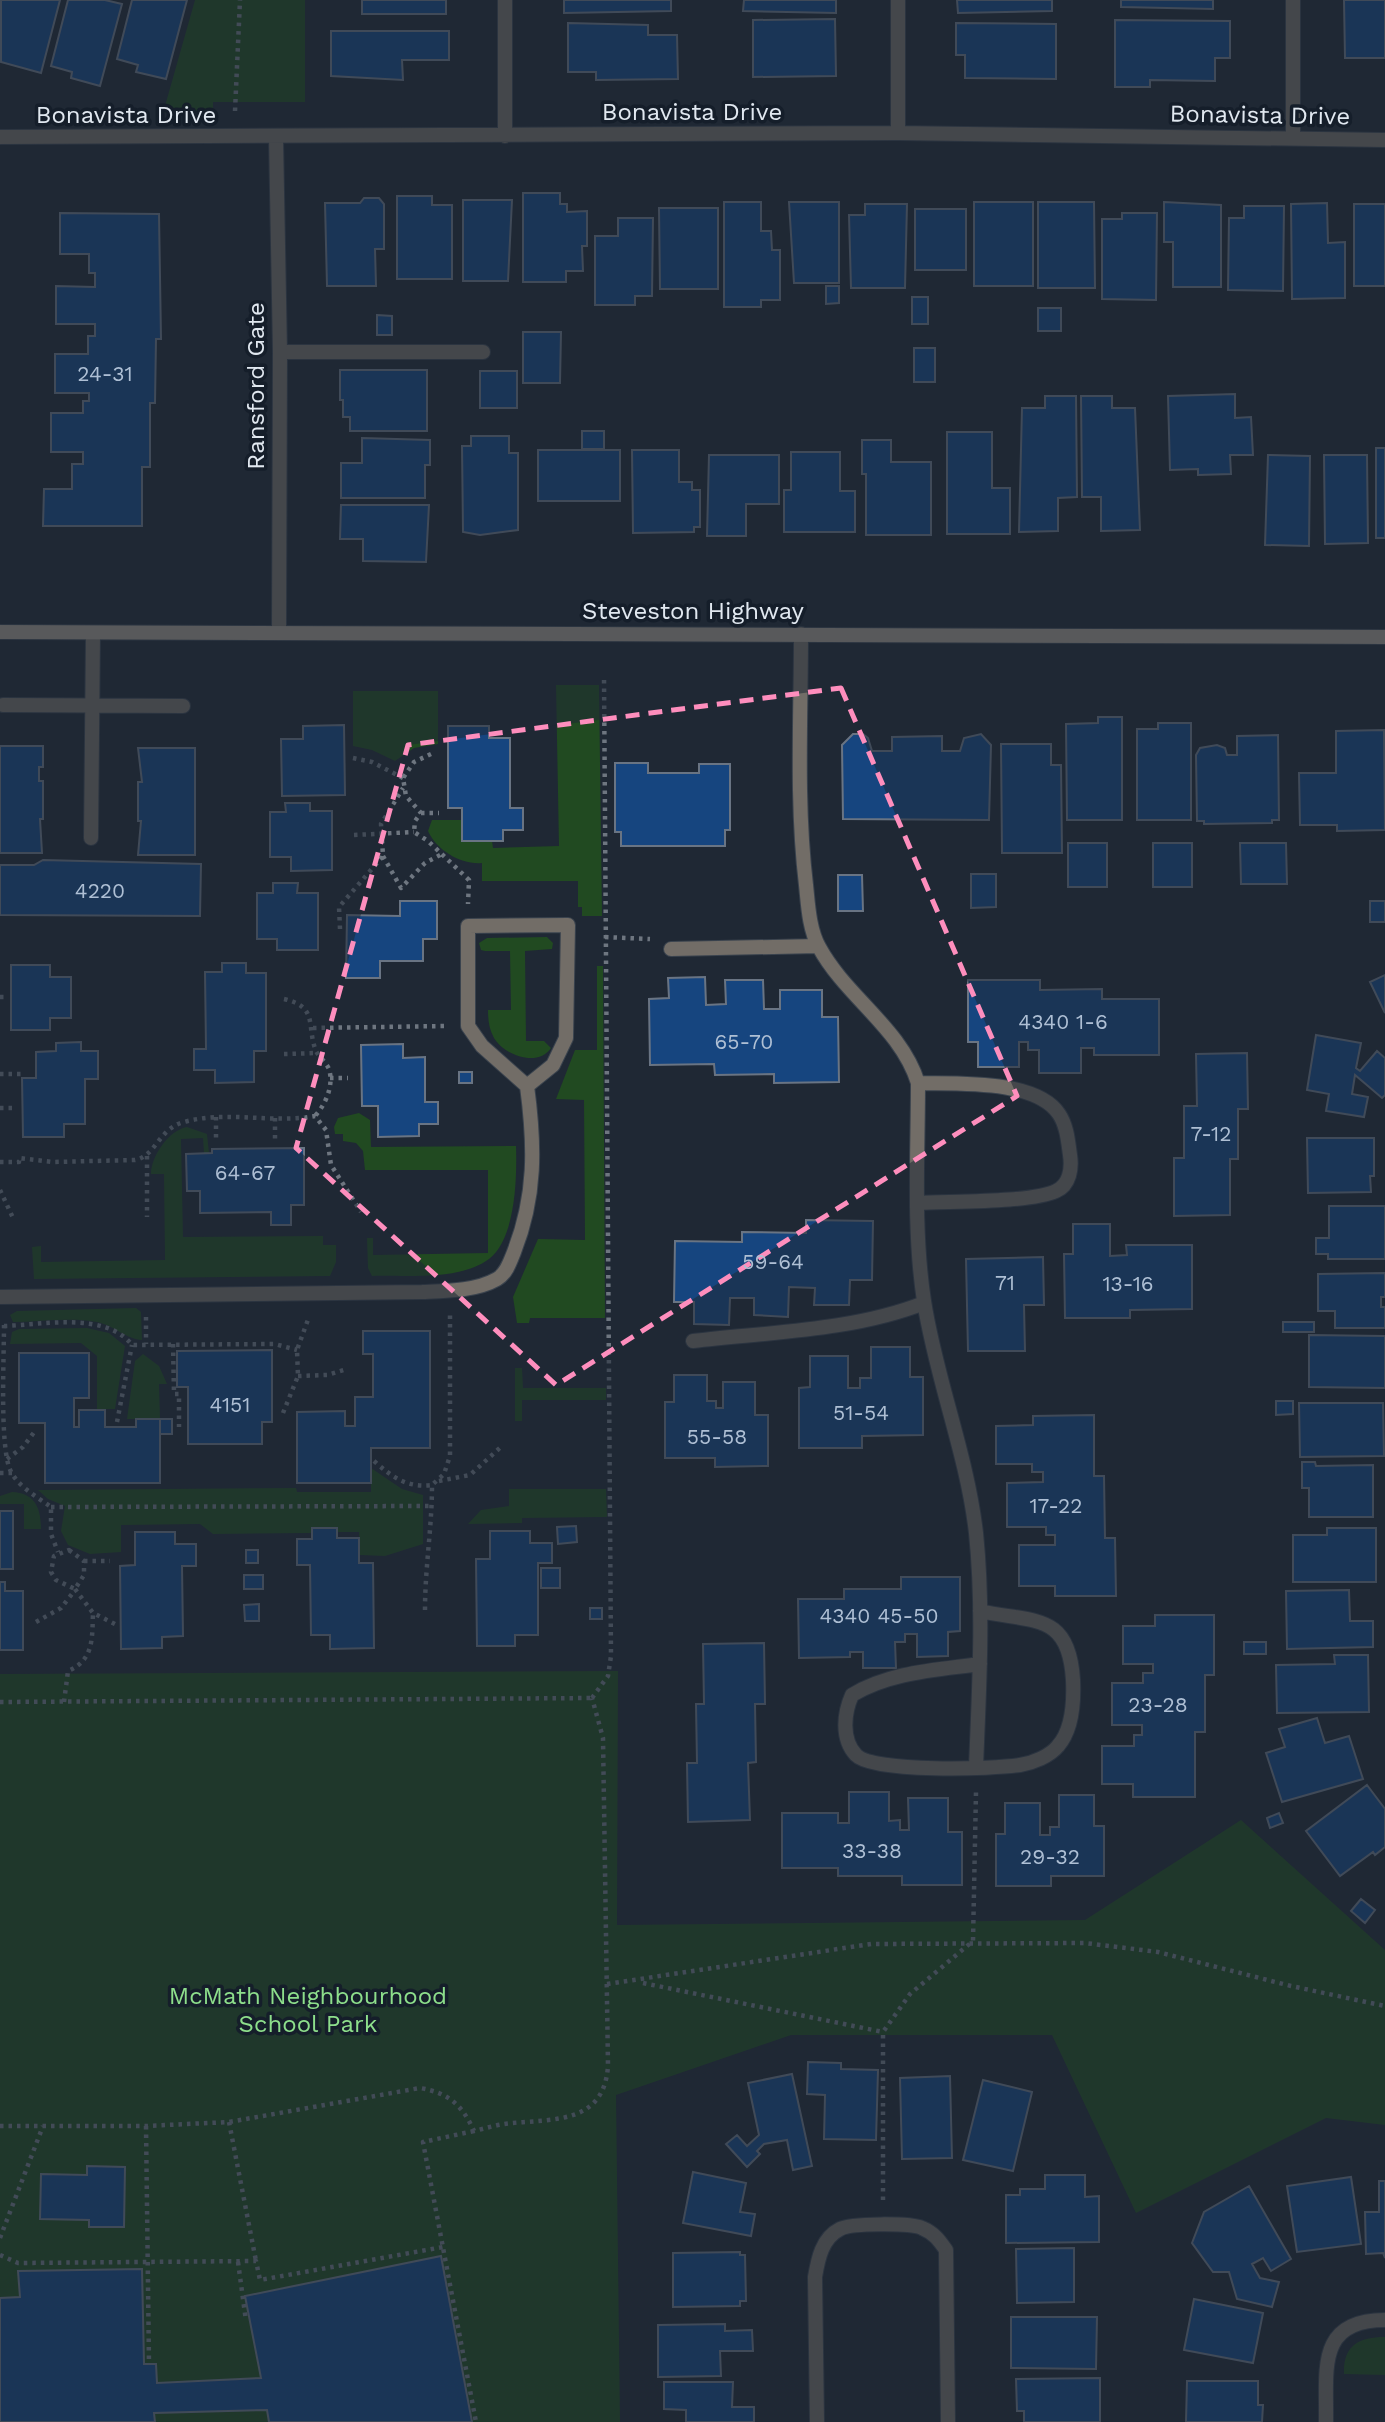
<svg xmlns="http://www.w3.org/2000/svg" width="1385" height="2422" viewBox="0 0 1385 2422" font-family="'Work Sans',sans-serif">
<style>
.green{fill:#214a21}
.building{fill:#16457f;stroke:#697483;stroke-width:2}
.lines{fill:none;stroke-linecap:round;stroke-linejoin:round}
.service-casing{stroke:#3a434e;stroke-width:16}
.minor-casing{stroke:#3a434e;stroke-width:16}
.secondary-casing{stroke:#3a434e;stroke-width:16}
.path{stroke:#6e7680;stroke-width:4.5;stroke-dasharray:3.5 5;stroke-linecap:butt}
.service{stroke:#726d67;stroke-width:14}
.minor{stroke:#726d67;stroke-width:14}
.secondary{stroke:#9d958a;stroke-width:14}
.marked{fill:none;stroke:#fe8ebd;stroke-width:5;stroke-dasharray:14 9;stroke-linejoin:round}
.labels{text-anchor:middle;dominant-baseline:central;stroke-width:7;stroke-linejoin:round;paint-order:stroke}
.number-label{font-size:21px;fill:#aebfd4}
.street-label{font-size:24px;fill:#e1e8f0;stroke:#151e2a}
.park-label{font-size:24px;fill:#8dde8b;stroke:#151e2a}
</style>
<rect width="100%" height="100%" fill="#1f2834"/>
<path class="green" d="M195,0H305V102H213V113H163Z
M556,685H599L602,916H582V907H578V881H482V863C462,865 437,851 428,831L432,820H462L463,841H492L493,848L559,846Z
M353,691H438V744L414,748L395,761L372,750L353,746Z
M547,937L553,943L552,949L525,951L526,1041H544L551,1048C538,1068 504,1055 494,1038C489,1029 488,1020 488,1010H511L510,951H485L481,950L479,943L487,938Z
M597,966H603L605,1318H530L529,1323H517L513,1297L538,1239L585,1240L584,1100L556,1099L575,1050H597Z
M359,1113L370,1120L371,1147L516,1146C517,1177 516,1238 489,1259C459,1281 407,1275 372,1276L368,1268L367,1238H373V1255L488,1253V1170H365L363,1151L356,1143L343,1141V1134H335L334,1127L338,1118Z
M187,1127L207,1134L209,1153H204L203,1138L181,1139L183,1237L323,1236V1245H336V1262L330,1276L34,1279L32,1247L41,1246V1262L165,1260L164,1174H151C151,1156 169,1130 187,1127Z
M136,1308L141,1312L142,1340C128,1340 113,1325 97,1322C70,1317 40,1322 13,1322L10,1315L17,1311Z
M87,1328L109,1333L125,1346L115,1409H97V1356L81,1343L10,1344L12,1332L19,1329Z
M143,1354L159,1366L167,1384H159L160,1419H127L135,1361Z
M515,1368H522L523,1388H606V1400H522V1421H515Z
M371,1468L402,1489L423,1495V1544L385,1556L360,1555L359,1532H338L337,1528H312V1533L213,1534L200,1524L121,1525V1552L90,1554L68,1545L61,1531L65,1506L48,1499L38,1490L296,1488L297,1492H371Z
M509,1489H606L607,1517L522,1518V1523L468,1524L481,1510L509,1506Z
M12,1492C35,1493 41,1508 41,1529H24V1504H0V1496Z
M618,1671L617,1925L1085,1920L1241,1820L1385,1950V2125L1326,2118L1136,2213L1052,2035H791L616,2095L620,2422H0V1674Z
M1385,2337V2375L1344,2374C1343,2346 1358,2337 1385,2337Z"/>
<path class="building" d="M1,0H60L41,73L1,62Z
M68,0H105L122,4L100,86L71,78L72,72L51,66Z
M132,0H187L166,79L136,72L138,65L117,59Z
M362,0H446V14H362Z
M564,0H671V11L564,13Z
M744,0H836V13L743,11Z
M957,0H1052V11L958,13Z
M1121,0H1213V9L1121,7Z
M1344,0H1385V58H1345Z
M835,19L836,76L753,77V20Z
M1115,20L1230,21V58H1215V81L1150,80V87H1115Z
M568,23L648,25V35H677L678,79L596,80V72H568Z
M956,23L1056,24V79L965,78V55H956Z
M331,31H449V60H402L403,80L331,76Z
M523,193H560V204H567V212L587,211V246H582L583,271H566V282H523Z
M397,196H432V205H452V279H397Z
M364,198H379L384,204V249H375L376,286H327L325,203H360Z
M463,200H512L508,281H463Z
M724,202H761V231H771L772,250H780V300H761V307H724Z
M789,202H839V283H794Z
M974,202H1033V286H974Z
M1038,202H1094L1095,288H1038Z
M1164,202L1221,205V287H1173V242H1164Z
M1327,203L1328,243L1345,242V298L1292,299L1291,204Z
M865,204H907L905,288H851L849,215H865Z
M1354,204H1385V286H1354Z
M1244,206H1284L1283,291L1228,290L1229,218H1244Z
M659,208H718V289H660Z
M915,209H966V270H915Z
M60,213L159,214L161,339H156L155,403H150V467H142V526H43L44,489H72V464H83V452H51V413H83V401H89V393H55V354H88V336H95V324H56V286L95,287V273H89V254H60Z
M1122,213H1157L1156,300L1102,299V219H1122Z
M618,218H653L652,296H635V305H595V236H618Z
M826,286H839V303L826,304Z
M912,297H928V324H912Z
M1038,308H1061V331H1038Z
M377,315L392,316V335H377Z
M523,332H561L560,383H523Z
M914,348H935V382H914Z
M340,370H427V431H350V417H343V400H340Z
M480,371H517V408H480Z
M1235,394V418L1251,417L1253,455H1230L1231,474L1198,475V469L1170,470L1168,396Z
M1045,396H1076L1077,497L1058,498V531L1019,532L1022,408H1045Z
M1081,396H1112V408H1135L1140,530L1101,531V497H1082Z
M582,431H604V449H582Z
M947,432H992V488H1010V534H947Z
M471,436H509V453H518V530L480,535L463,532L462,446H471Z
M362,438L430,440V465H425V498H341V463H362Z
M862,440H891V462H931V535H866V474H862Z
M1376,448H1385V538H1376Z
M538,450H620V501H538Z
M632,450H679V482H692V490H700V527H694V532L633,533Z
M791,452H840V491H855V532H784V490H791Z
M709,455H779V504H746V536H707Z
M1268,455L1310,456L1309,546L1265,545Z
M1324,455H1367L1368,543L1325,544Z
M341,505H429L426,562L363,561V539H340Z
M1098,717H1122V820H1067L1066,724L1098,723Z
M1158,723H1191V820H1137V729H1158Z
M344,725L345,795L282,796L281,739H303V726Z
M448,726H489V738H510V808H523V830H503V841H462V808H448Z
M1384,730L1385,830L1337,831V825H1300L1299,773H1336V731Z
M853,734H863L868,738L872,751H892V737L942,736V751H960L964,738L981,734L991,745L989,820L843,819L842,745Z
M1278,735L1279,820H1272V823L1204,824V821H1197L1196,755L1200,748L1217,745L1225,748L1227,755H1237V736Z
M1001,744H1051V765H1061L1062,853H1002Z
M0,746H43V767H39V781H43V819H40L42,853H0Z
M138,748H195V855H138L141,821H138V782H142Z
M615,763H648V773H699V764H730V830H725V846H621V832H615Z
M285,803H310V811H332V870L291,871V857H270V812H286Z
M1068,843H1107V887H1068Z
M1153,843H1192V887H1153Z
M1240,843H1286L1287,884H1241Z
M43,860L201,864L200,916L0,915V865H34Z
M971,874H996V907L971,908Z
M838,875H862L863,911H838Z
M273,883H298L297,893H318V950H277V939H257V893H273Z
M400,901H437V939H423V961H380V978H346L347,915L400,916Z
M1370,901H1385V922H1370Z
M222,963H246V973H266V1051H254V1082L215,1083V1070H194V1049H206L205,972H222Z
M11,965H50V977H71V1018H50V1030H11Z
M1385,975V1013L1370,982Z
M705,977L706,1005L726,1004L725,980H763L764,1009H780V990H822V1017H838L839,1082L774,1083V1074L715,1075L714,1064L650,1065L649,999L669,998L668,978Z
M968,980H1040V990L1102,989V999H1159V1055H1094V1048H1081V1073H1039V1050H1028V1042H1019V1067H978V1042H968Z
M1316,1035L1361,1043L1356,1068L1360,1071L1377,1051L1385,1058V1095L1382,1098L1355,1075L1352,1094L1368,1097L1364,1117L1326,1111L1329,1094L1307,1090Z
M81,1042V1051H98V1079H85V1124H64V1137H23L22,1078H36V1052L56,1051V1043Z
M403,1044V1058L425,1057V1102H438V1124H419V1136L378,1137V1106H362L361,1045Z
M1247,1053L1248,1109H1238V1159H1230V1215L1174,1216V1158H1184V1106H1197L1196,1054Z
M459,1072H472V1083H459Z
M1307,1138H1374V1176H1370L1371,1192L1308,1193Z
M304,1148V1205H291V1225H271V1212L200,1213V1191H187L186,1154L212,1153V1149Z
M1329,1206H1385V1259H1328V1254H1316V1238H1329Z
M806,1220L873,1221L872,1280H850L849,1305H814L815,1288L789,1287L788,1317L754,1315V1298H730L729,1325L694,1324V1302H674L675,1241L742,1242V1232L806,1233Z
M1073,1224H1110V1256L1127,1255L1126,1245H1192V1309L1130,1310V1318H1065L1064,1254H1073Z
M1043,1257L1044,1305H1024L1025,1351H968L966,1259Z
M1385,1273V1297H1381V1307H1385V1328H1335V1311H1318V1274Z
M1283,1322H1314V1332H1283Z
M363,1331H430V1448H371V1483H297V1412L345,1411V1426H355V1397H373V1354H363Z
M1309,1335L1385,1336V1388L1309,1387Z
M871,1347H910V1377H923V1435L862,1436V1448H799V1388L810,1387V1356H848V1388H860V1378H871Z
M272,1350V1422H262V1444H188V1387H177V1351Z
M19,1353H89V1398H74V1427H79V1410H105V1427H136V1419H160V1483H45V1423H19Z
M674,1375H707V1401H716V1408H723V1382H755V1415H768V1466L715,1467V1458H665V1402H674Z
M1276,1401H1293V1414L1276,1415Z
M1299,1403H1383L1384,1456L1300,1457Z
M1094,1415V1476H1104L1105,1538H1115L1116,1596H1055V1586H1019V1545H1055V1535H1046V1527H1007V1483L1043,1482V1472H1032V1464H996V1426L1033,1425V1416Z
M160,1419H172V1434H160Z
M1302,1462H1315L1316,1466L1373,1465V1517H1309V1488H1302Z
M0,1511H13V1569H0Z
M576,1526L577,1542L558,1544L557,1527Z
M312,1528H337V1538H359V1563H373L374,1648L330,1649V1635H311L310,1565H297V1539H312Z
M1327,1528H1376V1582H1293V1535H1327Z
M490,1531H530V1543H552V1563H538V1635H515V1646H477L476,1559H490Z
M135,1532H175V1544H196V1566H182L183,1636L162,1637V1648L121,1649L120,1566L135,1565Z
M246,1550H258V1563H246Z
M541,1568H560V1588H541Z
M244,1575H263V1589H244Z
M901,1577H960V1631L948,1632V1656L917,1657V1634H905V1642H895L896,1668H863V1652H850V1657L799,1658L798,1599H844V1589H901Z
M0,1582H5V1591H23V1650H0Z
M1349,1590L1350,1621H1373V1647L1287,1649L1286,1591Z
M259,1604V1621H245L244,1605Z
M590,1608H602V1619H590Z
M1155,1615H1214V1675H1205V1732H1195V1797H1133V1784H1102V1746H1134V1735H1142V1725H1112V1683H1143V1673H1153V1664H1123V1626H1155Z
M1244,1642H1266V1654H1244Z
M764,1643L765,1704H755L756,1762L748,1763L750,1820L688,1822L687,1763H697L696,1704H704L703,1644Z
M1334,1655H1368L1369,1712L1277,1713L1276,1665L1335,1664Z
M1317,1718L1325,1743L1349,1736L1363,1779L1282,1802L1266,1753L1285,1747L1279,1729Z
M1367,1785L1385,1809V1847L1375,1855L1373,1852L1340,1876L1306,1831Z
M849,1792H889V1821L900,1820V1830H909L908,1798H948V1832H962V1885H902V1876H838V1868H782V1813H838V1823H849Z
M1059,1795H1094V1826H1104V1876H1051V1886H996V1834H1005V1803H1040V1835H1050V1827H1059Z
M1279,1813L1283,1823L1270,1828L1267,1818Z
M1361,1899L1375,1910L1365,1923L1351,1911Z
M808,2062L841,2063V2069L878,2070L876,2140L824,2139L825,2095L807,2094Z
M792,2074L812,2166L793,2170L787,2140L764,2144L757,2151L760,2154L747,2167L726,2144L737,2135L747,2146L759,2135L748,2083Z
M950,2076L952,2158L902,2159L900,2078Z
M983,2080L1032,2092L1013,2171L963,2160Z
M87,2166L125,2167L124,2227H89V2220L40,2219L41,2174L87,2175Z
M693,2172L746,2183L740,2212L755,2214L751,2236L683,2223Z
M1045,2175H1085V2197L1099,2196V2242L1006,2243V2195H1020V2189H1045Z
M1351,2177L1361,2244L1297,2252L1287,2186Z
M1379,2181H1385V2258L1383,2253L1366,2254L1365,2212H1379Z
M1249,2186L1291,2259L1271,2271L1263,2258L1252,2264L1260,2278L1279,2282L1272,2307L1237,2299L1229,2272H1213L1192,2243L1204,2212Z
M1074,2248V2302L1017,2303L1016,2249Z
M740,2252V2255H745L746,2301H740V2306L673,2307V2253Z
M441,2256L472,2422H269L267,2410L154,2413L155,2422H0V2298L20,2297L18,2271L142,2269L144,2364H156L157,2383L261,2378L245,2296Z
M1194,2299L1263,2313L1253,2363L1184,2350Z
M1011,2317H1097L1096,2369L1011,2368Z
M725,2324V2331L752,2330L753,2351H720L721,2376L658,2377V2325Z
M1100,2378V2422H1024V2411H1017L1016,2379Z
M1187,2381H1258V2405H1263L1262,2422H1186Z
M664,2382H733L732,2407H754V2422H686V2410L664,2409Z"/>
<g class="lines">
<g class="service-casing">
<path id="service" d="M280,352H483
M801,634C801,717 796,802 806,885C808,904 809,929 819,947C846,997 901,1028 918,1083C918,1155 913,1229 924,1301C936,1379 967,1454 976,1533C984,1611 979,1689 976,1767
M3,705L183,706
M91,838L93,633
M671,949L818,946
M918,1083C956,1084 1036,1079 1059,1114C1067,1126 1068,1141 1070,1155C1072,1168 1070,1185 1056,1191C1030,1203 950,1201 918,1203
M0,1297L422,1292C446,1291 476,1291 497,1279C506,1274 510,1262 514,1252C536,1196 535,1146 527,1086L553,1065L566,1038L568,925L468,926V1026L482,1046L527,1086
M693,1341C769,1332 853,1331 924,1303
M980,1611C1034,1623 1069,1612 1073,1680C1074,1701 1073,1729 1058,1746C1050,1756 1033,1763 1020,1765C994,1769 873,1773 856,1755C841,1739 844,1713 852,1695C890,1672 937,1670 980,1664"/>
</g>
<g class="minor-casing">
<path id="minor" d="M505,0V136
M898,0V133
M1293,0V138
M0,137L898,133L1385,140
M276,138L280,352L279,633
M817,2422L815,2277C818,2259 822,2238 840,2229C851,2223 911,2223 922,2228C934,2233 939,2240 946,2250L948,2422
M1326,2422C1327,2370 1316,2320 1385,2320"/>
</g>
<g class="secondary-casing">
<path id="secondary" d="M0,632L1385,637"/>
</g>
<path class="path" d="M235,111L240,0
M431,754L414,762L403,778L406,796L421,813L415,821L414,832L428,841L469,880L468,904
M353,758L372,762L403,778
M421,813H439
M354,835L414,832
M383,856L401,888L425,863L442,854
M340,929L339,907L383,856L381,824L403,788
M605,937L650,939
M0,997H6
M284,999C319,1007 306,1026 316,1051C319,1057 326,1062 329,1069C334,1085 326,1104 315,1116
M313,1028L445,1026
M284,1054L317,1053
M0,1074H23
M330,1078H348
M0,1108H16
M216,1117V1139
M275,1118V1143
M147,1156V1217
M0,1162H19V1158L53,1162L135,1160C156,1156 159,1128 184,1122C227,1110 272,1124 315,1116L326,1130L331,1165L361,1212
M0,1190L13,1218
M146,1317V1344
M4,1325C4,1358 0,1439 9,1467C15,1485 36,1496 51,1507V1534L58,1552
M4,1326C41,1325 106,1311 132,1345L275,1344L297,1350
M173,1344L174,1394H179V1427
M298,1376L327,1375L347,1369
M283,1413L298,1376L297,1350L309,1317
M117,1422L132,1345
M7,1459L23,1447L35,1431
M374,1461C392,1477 407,1488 432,1485
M0,1473H12
M439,1481L470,1475L502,1446
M51,1507L432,1506
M69,1550L84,1561V1575L75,1589L56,1580L51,1572L54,1556Z
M84,1561H110
M75,1589L93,1613L115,1624
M425,1610C425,1567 432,1528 432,1485L444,1474L450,1456V1314
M36,1622L61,1608L75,1590
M592,1698L608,1676L611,1656L604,677
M0,1702L592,1698
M64,1702L68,1671C94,1660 92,1639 93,1613
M643,1983L883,2032
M607,1984L871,1944L1085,1943L1158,1952L1291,1986L1385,2006
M229,2122L256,2261
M0,2126H146L229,2122L420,2088C449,2093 462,2105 474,2131C487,2128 499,2124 512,2123C556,2119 604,2123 608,2066L603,1738L592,1698
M146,2126L149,2364
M474,2131L423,2142L476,2422
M883,2200V2032L910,1994L973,1941L976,1792
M0,2238L43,2126
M0,2255L18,2263L256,2261L260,2280L443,2247
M238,2262L246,2321"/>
<use href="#service" class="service"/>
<use href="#minor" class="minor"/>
<use href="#secondary" class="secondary"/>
</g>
<path d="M0 0H1385V2422H0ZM841,688L1017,1096L556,1385L296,1148L408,745Z" fill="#1f2834" fill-opacity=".55" fill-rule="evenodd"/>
<path class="marked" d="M841,688L1017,1096L556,1385L296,1148L408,745Z"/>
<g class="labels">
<g class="number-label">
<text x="105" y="373">24-31</text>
<text x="100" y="890">4220</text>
<text x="1063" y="1021">4340 1-6</text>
<text x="744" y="1041">65-70</text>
<text x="1211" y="1133">7-12</text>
<text x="245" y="1172">64-67</text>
<text x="773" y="1261">59-64</text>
<text x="1005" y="1282">71</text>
<text x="1128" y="1283">13-16</text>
<text x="230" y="1404">4151</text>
<text x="861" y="1412">51-54</text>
<text x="717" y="1436">55-58</text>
<text x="1056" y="1505">17-22</text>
<text x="879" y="1615">4340 45-50</text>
<text x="1158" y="1704">23-28</text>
<text x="872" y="1850">33-38</text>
<text x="1050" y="1856">29-32</text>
</g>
<g class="street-label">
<text x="692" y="112">Bonavista Drive</text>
<text x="126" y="115">Bonavista Drive</text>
<text transform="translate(1260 115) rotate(1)">Bonavista Drive</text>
<text transform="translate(256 386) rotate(-90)">Ransford Gate</text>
<text x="693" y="611">Steveston Highway</text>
</g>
<g class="park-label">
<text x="308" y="1996">McMath Neighbourhood<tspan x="308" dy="28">School Park</tspan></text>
</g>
</g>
</svg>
